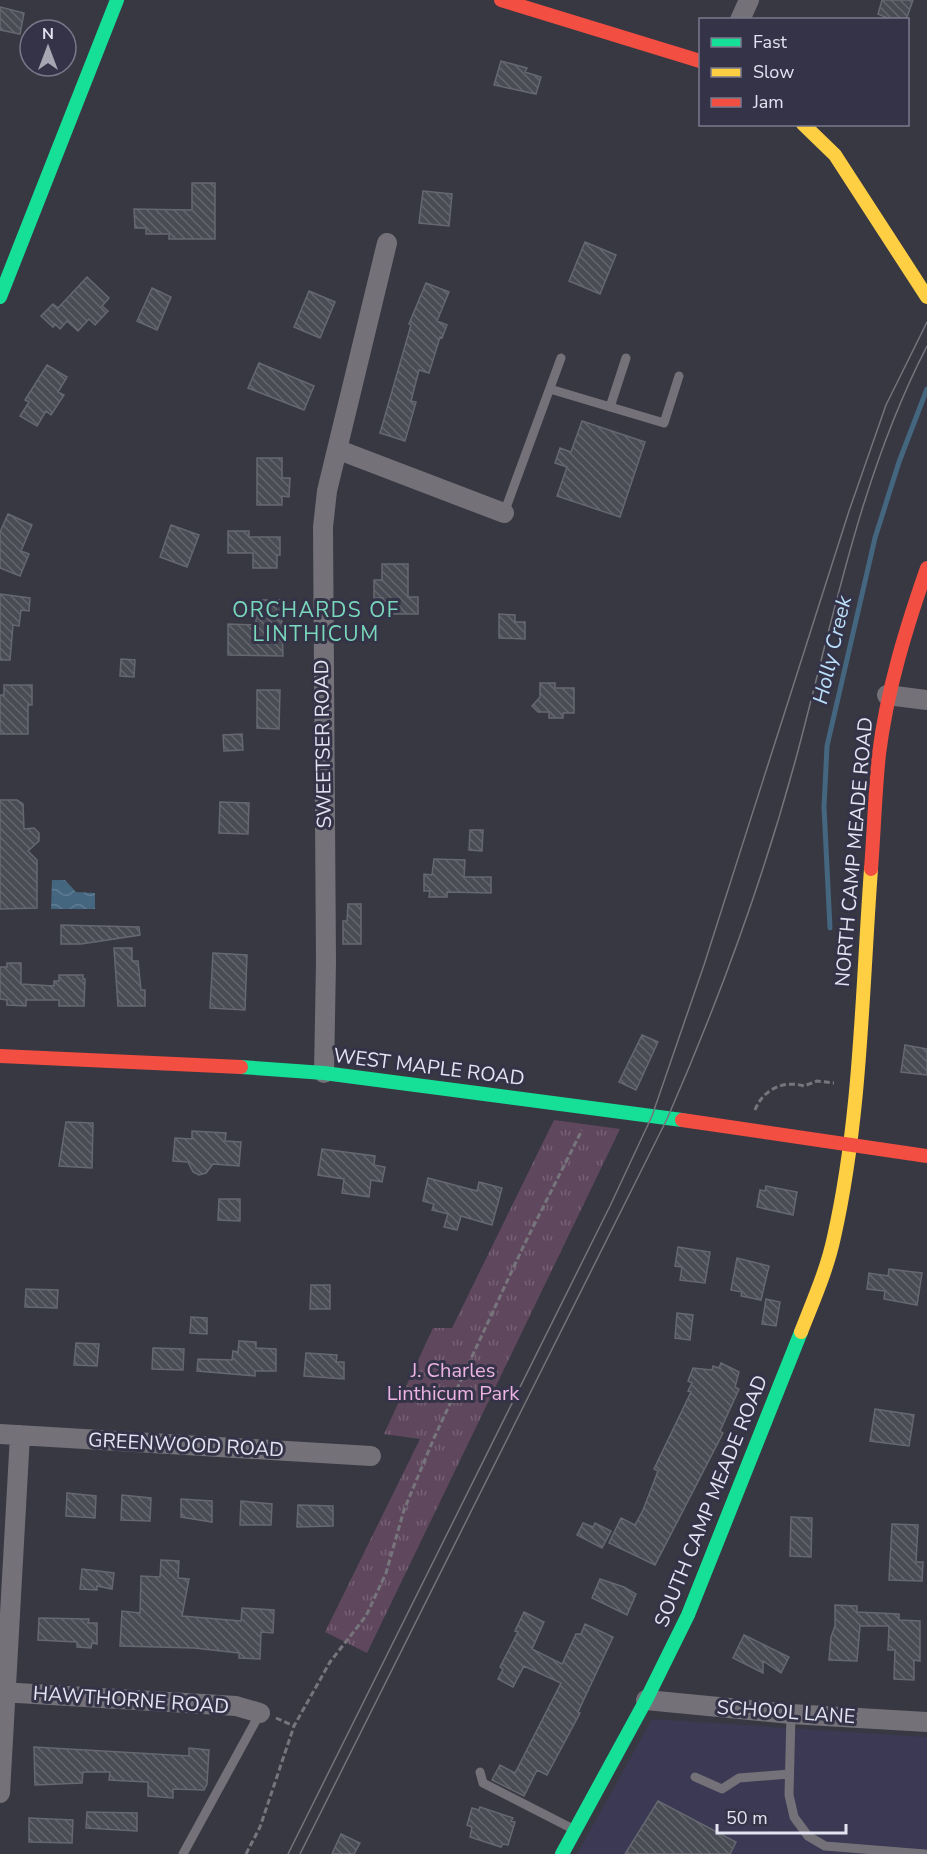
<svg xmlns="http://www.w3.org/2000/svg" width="927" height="1854" viewBox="0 0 927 1854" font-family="'Nunito Sans',sans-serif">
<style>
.built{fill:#3b3953}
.park{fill:url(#park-tufts)}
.water{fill:url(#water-waves)}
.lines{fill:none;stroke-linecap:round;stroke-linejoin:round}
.stream{stroke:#44667f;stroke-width:5}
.building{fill:url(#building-back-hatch);stroke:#656771;stroke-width:1.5}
.path{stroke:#77757c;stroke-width:3;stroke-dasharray:6 3;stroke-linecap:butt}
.lane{stroke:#747278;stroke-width:9}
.street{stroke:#747278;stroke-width:20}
.fast{stroke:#16e098;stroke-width:14}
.slow{stroke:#ffcf43;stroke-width:14}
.jam{stroke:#f24e42;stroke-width:14}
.tram{stroke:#74747a;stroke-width:1.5}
.labels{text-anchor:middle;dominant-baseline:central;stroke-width:6;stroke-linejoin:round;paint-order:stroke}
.street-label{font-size:20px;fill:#e3e3f1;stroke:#343348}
.park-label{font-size:20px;fill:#ecb3e3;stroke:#343348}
.neighbourhood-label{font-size:21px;letter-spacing:1.5px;fill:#7ad9bc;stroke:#343348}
.water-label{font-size:21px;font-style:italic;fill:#bbe0fb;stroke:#343348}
</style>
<defs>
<pattern id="park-tufts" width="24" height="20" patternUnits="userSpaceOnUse" patternTransform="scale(1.5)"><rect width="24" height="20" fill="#5f475d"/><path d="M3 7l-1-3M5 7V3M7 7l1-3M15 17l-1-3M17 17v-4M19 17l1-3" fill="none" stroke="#766175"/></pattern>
<pattern id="water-waves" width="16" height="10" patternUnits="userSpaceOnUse" patternTransform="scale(1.5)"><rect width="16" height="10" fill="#44667f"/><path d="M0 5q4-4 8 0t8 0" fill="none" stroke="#5f7c92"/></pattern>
<pattern id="building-back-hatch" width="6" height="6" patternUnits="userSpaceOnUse" patternTransform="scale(1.5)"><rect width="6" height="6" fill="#4a4c55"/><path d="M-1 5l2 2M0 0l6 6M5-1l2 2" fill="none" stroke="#64666e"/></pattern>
</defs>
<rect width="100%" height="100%" fill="#383843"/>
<path class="built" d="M652,1719L927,1737V1854H577Z"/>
<path class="park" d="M554,1120L620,1129L367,1653L325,1632L420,1439L384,1434L433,1328H452Z"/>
<path class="water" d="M52,880H65L76,892L95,893V909H51Z"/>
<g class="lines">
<path class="stream" d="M830,928L824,807L827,746L875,538L899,462L927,389"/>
</g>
<path class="building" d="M882,0H913L906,20H892L878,14Z
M0,7L24,13L20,34L0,30Z
M501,61L527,68L525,72L541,77L536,94L494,85Z
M192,183H215V239H169V234H146V228H135L134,209L192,210Z
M423,191L452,194L449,226L419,223Z
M585,242L616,255L600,294L569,281Z
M87,277L109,298L102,306L108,311L95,325L89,319L78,331L67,321L60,329L55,324L53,327L41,316L53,304L58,308Z
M426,283L449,292L437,321L447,325L442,338L440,337L429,373L419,370L411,401L416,402L405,441L380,433L411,325L409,324Z
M152,288L171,297L157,330L137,321Z
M309,291L335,302L320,338L294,327Z
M259,363L314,386L304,410L248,388Z
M47,365L67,377L58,392L64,395L51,415L46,411L37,426L20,416L29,402L25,400Z
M582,421L645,442L620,517L557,496L567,467L555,463L560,448L571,452Z
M257,458H282V478H290L289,497L282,496V505H257Z
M8,514L32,525L21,551L29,554L20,576L0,568V532Z
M171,525L199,535L187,567L160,557Z
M228,531H249V537H280V555H277V568H253V553H228Z
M382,564H408V597H418V614H383V598H374V580H382Z
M0,594L30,598L29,611L21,610L19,626L13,625L10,660H0Z
M256,600H281L283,656L228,655V624L256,625Z
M499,614L515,615V622H525V639L499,638Z
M121,659L135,660L134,677L120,676Z
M540,683H555V688H574V713H563V718H549V712H538L532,706L540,697Z
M4,685H32V705H28V734H0V695H4Z
M257,690H280L279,729L257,728Z
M242,734L243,750L224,751L223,735Z
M0,800H17L23,804L24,829L34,828L39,833V841L28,851L37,860V908L0,909Z
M220,802L249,803L248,834L219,833Z
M470,830H483L482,851L469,850Z
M434,859L465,860L464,877H491V893L447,892V897H429L430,891H424V874L432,875Z
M348,904H361V944H343V921H347Z
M61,925L139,927L140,935L81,944H61Z
M114,948H132V961H138L141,990H145V1006H118Z
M213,953L247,955L245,1010L210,1008Z
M7,963H21V984L54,986V981H59V975H83V979H85L84,1006H59V1000H26V1006L7,1005V1000L0,999V967H7Z
M642,1035L658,1042L636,1090L619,1082Z
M905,1045L927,1049V1075L901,1072Z
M66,1122L93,1123L92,1168L59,1166Z
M192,1131L226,1133L225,1141L241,1142L239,1166L213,1164L206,1173L199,1175L193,1172L188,1162L173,1161L175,1138L192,1139Z
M322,1149L375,1156L374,1165L385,1167L382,1182L371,1180L369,1197L342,1193L344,1179L318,1175Z
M428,1178L477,1191L479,1182L502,1188L492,1225L461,1216L457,1230L444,1227L448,1214L432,1210L434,1204L423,1201Z
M766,1186L797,1192L793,1215L757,1207L760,1190L765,1191Z
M219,1199H240V1221L218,1220Z
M678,1247L710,1252L705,1283L680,1280L682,1267L675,1266Z
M737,1258L769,1266L761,1300L741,1296L742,1292L731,1290Z
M889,1269L922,1273L917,1305L884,1299L885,1291L867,1289L869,1273L888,1276Z
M311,1285H330V1309H310Z
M26,1289L58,1290L57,1308L25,1307Z
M766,1299L780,1302L776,1326L762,1324Z
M677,1313L693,1315L690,1340L675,1338Z
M191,1317L207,1318V1334L190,1333Z
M239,1341L256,1342V1348L276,1349V1371H255V1376L197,1371L198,1359L232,1360L233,1351L238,1352Z
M76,1343L99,1344L97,1366L74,1365Z
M153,1348L184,1349L183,1370L152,1369Z
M306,1353L337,1355L336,1362H344V1379L304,1376Z
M721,1363L739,1372L735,1387L739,1389L720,1431L723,1433L655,1565L609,1543L621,1518L635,1525L643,1510L658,1471L654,1469L691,1392L688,1391L692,1383L688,1381L693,1368L712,1370L713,1366L719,1368Z
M875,1409L914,1415L909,1446L870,1441Z
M67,1493L96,1496L95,1518L66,1516Z
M122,1495L151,1498L150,1521L121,1520Z
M181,1499L212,1501V1522L181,1517Z
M241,1501L272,1504L271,1525H240Z
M298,1505L333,1506V1526L297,1527Z
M791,1517L812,1518L811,1557L790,1556Z
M583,1523L593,1527L595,1523L611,1531L602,1548L577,1535Z
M892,1524L918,1525L916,1562H923L922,1581L889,1580Z
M161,1560L179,1561L178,1578L189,1579L182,1616L241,1621L242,1608L274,1610L273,1633L261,1632L260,1659L239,1658V1653L194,1648L120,1646L122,1611L140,1613L141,1576L160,1577Z
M82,1569L114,1573L112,1589L97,1586V1590L80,1589Z
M600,1579L624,1587L636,1594L627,1615L592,1598Z
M835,1605L857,1606V1612L899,1614V1620L920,1621V1661L914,1660V1680L894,1679L895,1650H888L889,1626H860L857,1661L829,1660L831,1637L835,1626Z
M524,1612L544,1622L532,1649L562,1664L576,1634H581L585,1624L613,1637L578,1712L580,1713L547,1775L537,1770L524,1796L492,1780L500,1765L515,1773L561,1683L524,1666L513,1687L498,1679L503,1669L500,1667L518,1632L515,1631Z
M39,1618L89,1619L88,1623H97V1644L92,1643L91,1648L77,1647V1642L38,1640Z
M744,1635L789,1657L781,1673L763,1661V1673L733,1658Z
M34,1747L189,1756V1748L209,1750L207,1784L204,1790L173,1789V1798L148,1796V1782L109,1780L110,1772H83L82,1783L35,1785Z
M658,1801L736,1842L730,1854H625Z
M480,1807L513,1818L511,1821L515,1822L508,1845L503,1844L501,1847L470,1837L472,1827L467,1825L472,1808L479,1810Z
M87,1812L137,1813V1831L86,1828Z
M29,1818L73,1820L72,1843L29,1842Z
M341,1834L360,1843L354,1854H332Z"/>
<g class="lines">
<path class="path" d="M755,1110C763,1089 784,1080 804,1086L817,1081L834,1083
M276,1718L294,1726
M246,1854L260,1827L294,1726L330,1662L366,1616L386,1573L404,1510L434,1438L524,1245L582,1130"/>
<path class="lane" d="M550,389L664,423L679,376
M610,407L626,358
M504,513L561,358
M791,1714L789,1795L794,1817L808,1836L825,1846L925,1854
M480,1772L483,1783L573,1829
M695,1777L722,1789L739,1778L789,1774
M183,1854L260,1713"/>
<path class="street" d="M740,20L749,0
M339,450L504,513
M887,695L927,700
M324,1073L326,962L323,527L327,491L387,243
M0,1434L371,1456
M0,1692L236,1706L260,1713
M646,1700L791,1714L927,1722
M0,1793L20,1435"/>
<path class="fast" d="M0,297L117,0
M241,1067L324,1073L682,1120
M562,1854L646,1700L688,1615L801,1332"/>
<path class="slow" d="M803,124L835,155L927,297
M801,1332C813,1301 827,1270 834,1237C861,1117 862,991 871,869"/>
<path class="jam" d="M501,0L700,61
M871,869C874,831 875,792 879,754C887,690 906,628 927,568
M0,1056L241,1067
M682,1120L927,1156"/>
<path class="tram" d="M288,1854L610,1206L652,1116L704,965L849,511L886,405L927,322
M300,1854L667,1119C720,998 765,875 799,747C835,611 862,472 927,346"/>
</g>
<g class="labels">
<g class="street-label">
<text transform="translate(323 744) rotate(-91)">SWEETSER ROAD</text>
<text transform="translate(854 852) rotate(-85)">NORTH CAMP MEADE ROAD</text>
<text transform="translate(429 1067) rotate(7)">WEST MAPLE ROAD</text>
<text transform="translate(186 1445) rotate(3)">GREENWOOD ROAD</text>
<text transform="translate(711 1501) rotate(-68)">SOUTH CAMP MEADE ROAD</text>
<text transform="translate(131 1700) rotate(4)">HAWTHORNE ROAD</text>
<text transform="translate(786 1712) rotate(4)">SCHOOL LANE</text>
</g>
<g class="park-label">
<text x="453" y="1370">J. Charles<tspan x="453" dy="23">Linthicum Park</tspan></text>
</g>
<g class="neighbourhood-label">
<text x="316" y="610">ORCHARDS OF<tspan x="316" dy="24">LINTHICUM</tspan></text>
</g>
<g class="water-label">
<text transform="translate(832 650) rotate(-77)">Holly Creek</text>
</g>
</g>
<rect x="699" y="18" width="210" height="108" fill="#343348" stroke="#7a798c" stroke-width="1.5"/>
<rect x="711" y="38" width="30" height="9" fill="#16e098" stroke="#7a798c" stroke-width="1.5"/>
<text x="753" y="48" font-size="18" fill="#e3e3f1">Fast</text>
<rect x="711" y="68" width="30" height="9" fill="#ffcf43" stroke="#7a798c" stroke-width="1.5"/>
<text x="753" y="78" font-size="18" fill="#e3e3f1">Slow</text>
<rect x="711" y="98" width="30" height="9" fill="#f24e42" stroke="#7a798c" stroke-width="1.5"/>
<text x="753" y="108" font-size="18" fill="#e3e3f1">Jam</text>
<g transform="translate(48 48)"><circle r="28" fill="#343348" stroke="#7a798c" stroke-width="1.5"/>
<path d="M0-4.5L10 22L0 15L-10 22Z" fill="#a7a7b4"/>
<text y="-9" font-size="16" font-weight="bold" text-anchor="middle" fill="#e3e3f1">N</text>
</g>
<path d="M717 1824v9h129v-9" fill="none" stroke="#e3e3f1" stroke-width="3"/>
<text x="726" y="1824" font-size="18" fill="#e3e3f1" stroke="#343348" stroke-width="4.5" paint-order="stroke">50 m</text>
</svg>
